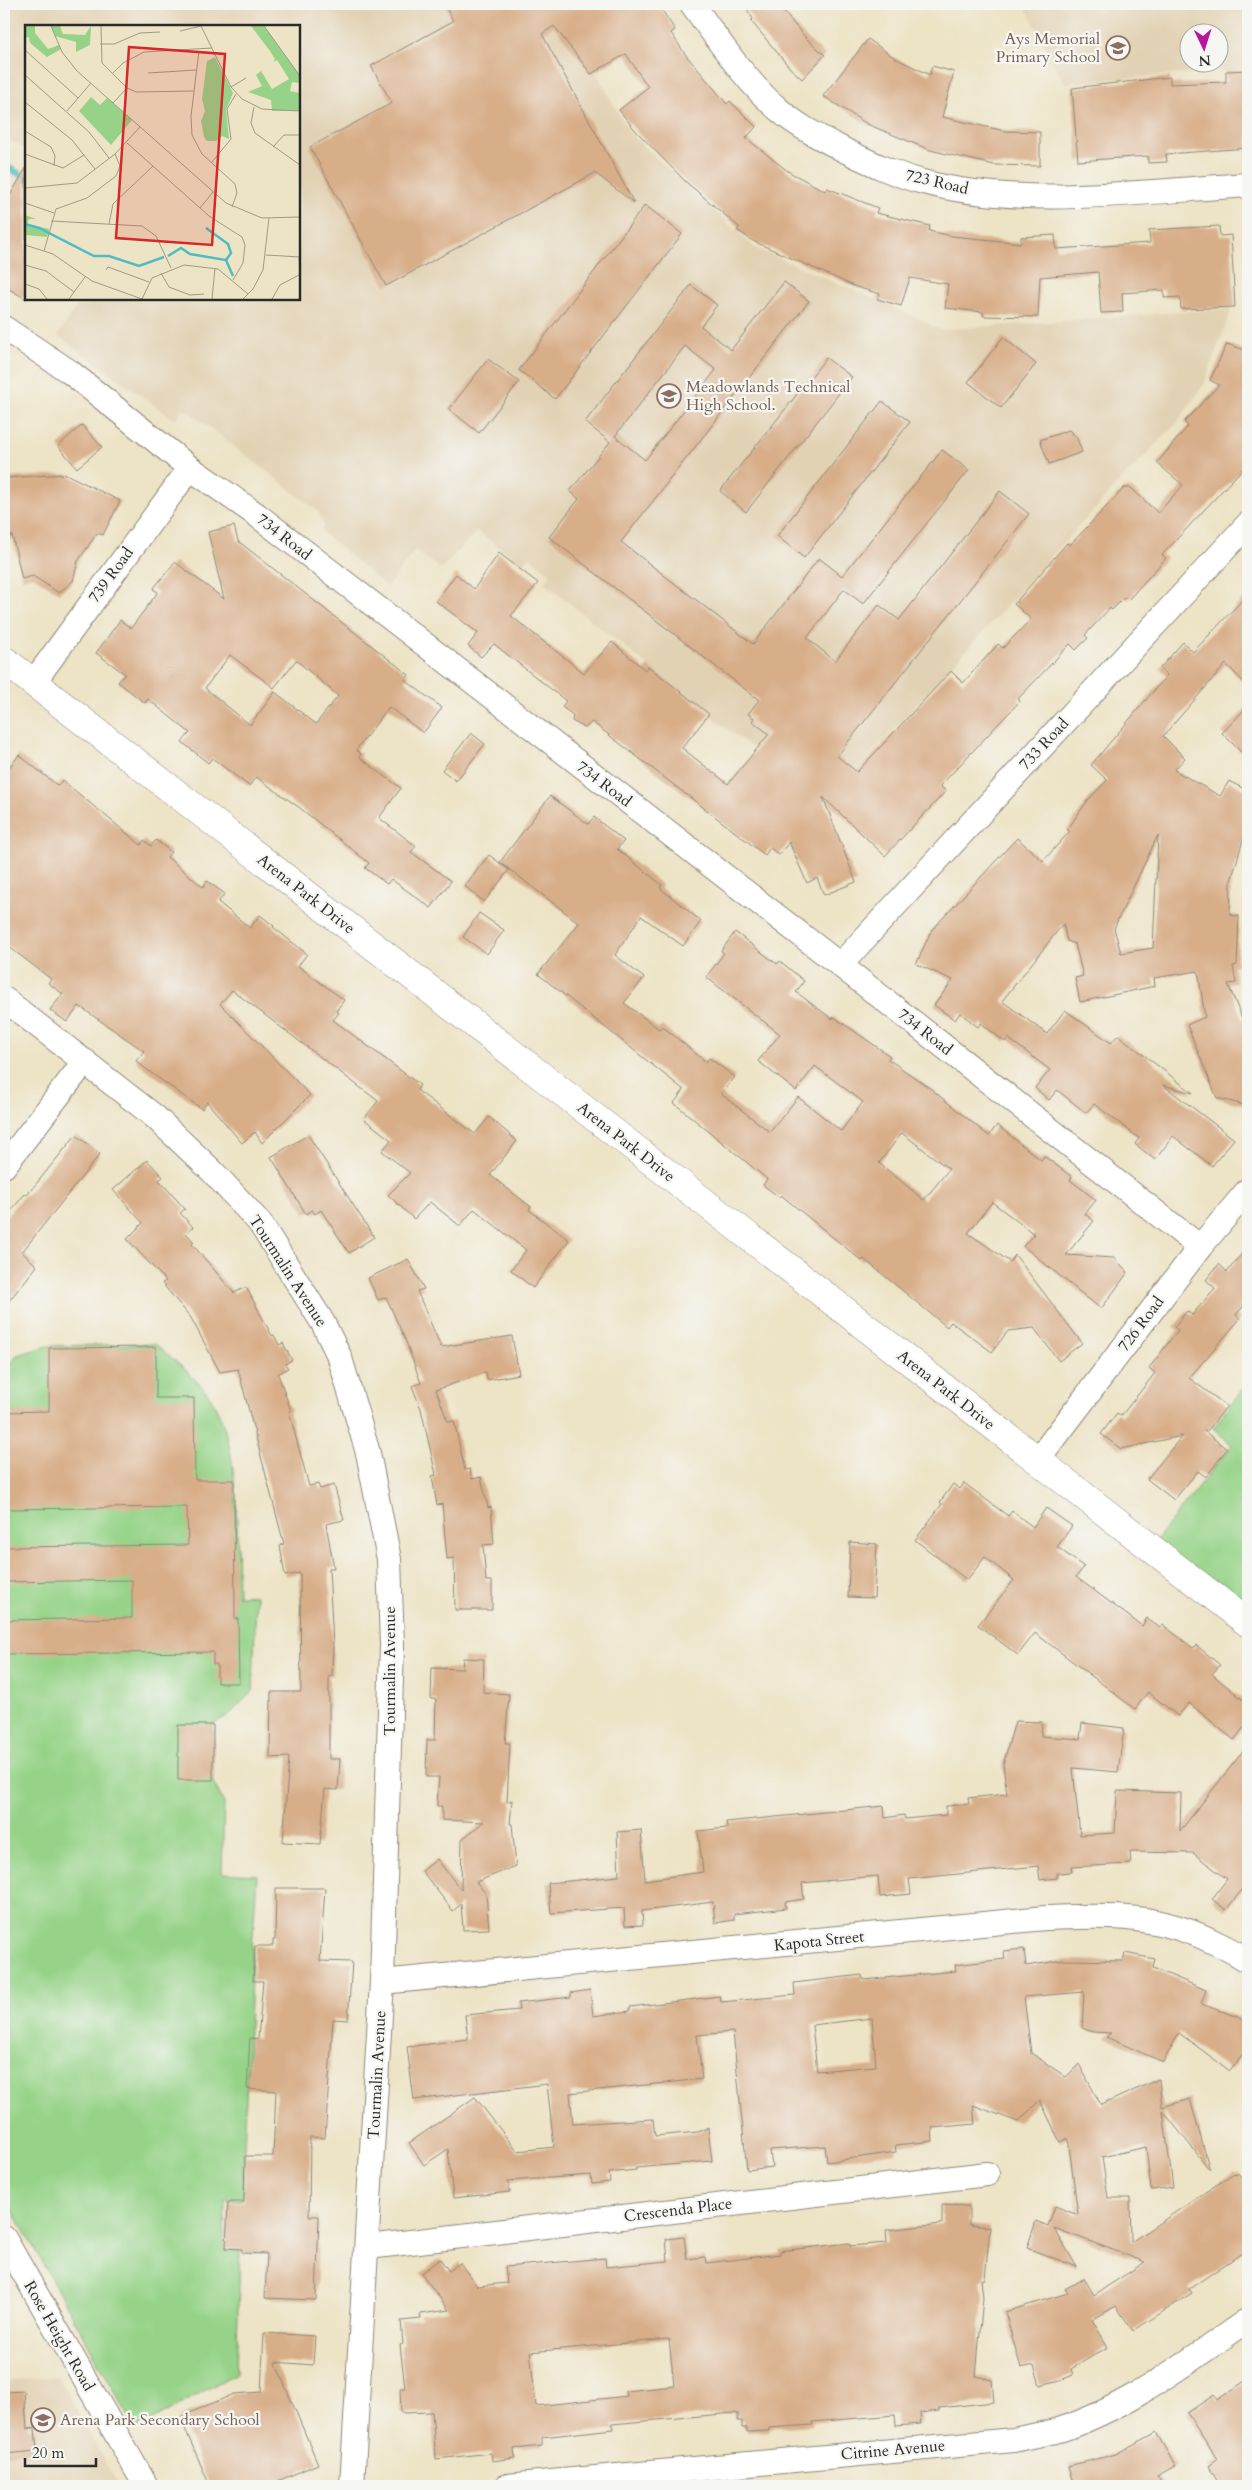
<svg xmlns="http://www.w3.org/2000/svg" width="1252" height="2490" viewBox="0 0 1252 2490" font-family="Cardo,serif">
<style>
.built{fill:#e2d2b4;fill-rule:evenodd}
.green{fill:#96d388;stroke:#607f5a}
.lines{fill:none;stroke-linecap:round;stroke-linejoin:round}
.stream{stroke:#4dbcc3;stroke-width:7}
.building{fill:#d8ae89;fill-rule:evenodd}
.minor-casing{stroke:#8c8778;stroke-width:26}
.tertiary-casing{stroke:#8c8778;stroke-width:29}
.minor{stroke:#fff;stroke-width:24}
.tertiary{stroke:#fff;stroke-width:28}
.labels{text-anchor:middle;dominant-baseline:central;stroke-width:4.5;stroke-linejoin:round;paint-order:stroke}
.education-label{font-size:16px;fill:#785e54;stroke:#f6f6f2;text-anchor:start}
.street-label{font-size:16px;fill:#2b2b2b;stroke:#f6f6f2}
.inset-river{fill:none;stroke:#4dbcc3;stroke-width:2.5}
.inset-road{fill:none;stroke:#9f9987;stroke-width:1}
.view{fill:#d62828;fill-opacity:0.15;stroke:#d62828;stroke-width:2.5}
.inset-edge{fill:none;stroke:#2b2b2b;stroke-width:2.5}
</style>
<rect width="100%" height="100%" fill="#f6f6f2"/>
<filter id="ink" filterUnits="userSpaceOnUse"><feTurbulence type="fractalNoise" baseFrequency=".02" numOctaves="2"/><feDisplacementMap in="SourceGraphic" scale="10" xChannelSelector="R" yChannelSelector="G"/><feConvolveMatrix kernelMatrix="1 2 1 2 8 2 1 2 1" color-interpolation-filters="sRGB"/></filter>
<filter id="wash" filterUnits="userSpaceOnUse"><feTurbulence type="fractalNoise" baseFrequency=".0096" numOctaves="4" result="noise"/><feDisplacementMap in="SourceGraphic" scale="20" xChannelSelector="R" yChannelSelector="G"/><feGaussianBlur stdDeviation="1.12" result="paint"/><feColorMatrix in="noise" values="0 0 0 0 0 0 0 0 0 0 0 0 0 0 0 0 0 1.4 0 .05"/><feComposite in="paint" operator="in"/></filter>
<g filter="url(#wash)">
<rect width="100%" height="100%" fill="#ede3c5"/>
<path class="built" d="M4,4H559L630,134L755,248L907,313L941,330L1232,308L1204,384L1177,423L1122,479L828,802L731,732L544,583L551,574L530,557L523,564L477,531L441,569L415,550L387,587L321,531L324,525L318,511L184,408L175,420L58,336L81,299H299V26H26V149L4,137Z
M1024,4H1248V69L1064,83ZM1190,32H1220V62H1190Z
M58,2376L103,2458L119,2486H4V2382Z"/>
<path class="green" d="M155,1344C173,1359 194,1376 208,1394C243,1443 236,1537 238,1596L256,1595L253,1691L230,1714L213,1724V1782L224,1803L222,1873L257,1875L252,1950L242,2200H225L224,2250L240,2251L236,2373L136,2429L4,2195V1373L17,1355L48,1346Z
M1248,1382V1624L1150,1548L1232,1445L1213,1428Z"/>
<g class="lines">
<path class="stream" d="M4,165L26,178"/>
</g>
<g id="blocks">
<path class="building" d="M444,4H658L675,30L671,33L685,54L727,104L730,101L756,127L746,138L789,172L825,191L827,188L878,208L876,213L930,226L929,231L952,236L1021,243V237L1055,235L1056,249L1150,243L1149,230L1219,226L1220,236L1231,235L1235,307L1181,309L1180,297L1164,298V290L1122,293L1123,312L1101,313L1098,272L1040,277L1038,317L983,316V312L945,308L948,284L910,278L901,306L877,299L880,294L856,287L753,241L737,230L739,227L686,182L636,131L619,110L648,87L626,54L591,74L554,26L542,34L634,203L595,173L386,286L310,147L392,103L371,66L453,21Z
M744,4H777L806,38L825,55L802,79L790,68L751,21L753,19Z
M868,39L895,58L930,75L932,66L954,72L942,117L1005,131L1040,132V166L994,165L930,150L867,124L823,96Z
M1248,70V148L1166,154L1167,162L1148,163V156L1078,161L1072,88L1170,77V84L1226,82V71Z
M26,168V299L4,286V206Z
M645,205L682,234L555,399L519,370Z
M784,282L809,301L621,542L753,644L819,558L842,576L942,450L969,470L863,604L844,589L807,638L835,661L879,605L899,620L1000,491L1029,514L837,756L857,772L951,671L963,683L998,644L1003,648L1031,619L1014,604L1067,543L1070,545L1124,488H1131L1158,513L1183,485L1157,463L1188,426L1184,422L1219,385L1210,380L1227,344L1248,351V463L1162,555L1166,558L1128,600L1125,597L1112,610L1110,608L1085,635L1088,638L1076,650L1070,644L1018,699L1020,701L940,786L946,791L885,856L823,797L856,882L824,895L817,878L807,883L789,842L779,855L770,848L765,855L592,722L585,728L572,721L573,715L562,707L566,701L494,644L481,657L468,646L478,633L436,601L456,574L474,589L499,553L538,583L511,616L584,673L612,642L645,670L648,666L709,714L682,748L728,784L769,734L752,721L754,718L748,714L759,700L549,537L579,499L570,491L610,442L585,422L691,285L717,305L701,326L731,350ZM685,346L716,370L645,460L615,436Z
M1003,337L1036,364L1001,408L968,382Z
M826,358L852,377L746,512L720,491Z
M488,359L519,382L479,433L449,409Z
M882,401L910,422L804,558L777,536Z
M82,425L102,447L77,468L58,446Z
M1069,430L1077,438L1082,452L1049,464L1040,440Z
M66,474L120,501L103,535L97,533L78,561L73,581L59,593L33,576L22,579L12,535L4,547V478Z
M234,526L238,541L409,675L405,680L442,708L423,733L389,707L356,750L361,754L359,757L401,788L379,818L416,846L411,852L451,881L431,908L391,879L387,884L365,868L369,863L300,808L256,777L249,786L212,758L208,763L182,742L190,733L148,699L145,703L118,682L125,674L96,653L120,620L131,628L158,592L153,589L175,562L224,599L208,532ZM230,655L274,688L296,660L338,696L316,724L275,692L250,725L205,688Z
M1248,594V687L1226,664L1163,736L1185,758L1174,770L1220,796L1229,781L1248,791V823L1231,881L1230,915L1239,916L1237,965L1233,966L1236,983L1228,984L1248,1033V1106L1217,1098L1187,1025L1205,1017L1198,971L1154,978L1155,986L1080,1002L1075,978L1083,976L1075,944L1067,941L1063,924L1002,1001L1047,1034L1065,1010L1111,1043L1118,1035L1193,1093L1163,1085L1234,1139L1212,1166L1173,1136L1155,1160L1135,1144L1139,1138L1094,1104L1086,1113L1057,1090L1049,1100L1035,1088L1050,1070L1008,1038L1005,1042L981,1023L978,1027L960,1013L955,1020L934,1005L953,980L916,964L931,931L1017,838L1043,861L1070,831L1067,830L1088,800L1107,780L1091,765L1167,675L1160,668L1183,642L1193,652ZM1158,835L1153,948L1121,953L1114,928Z
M1248,706V759L1222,733Z
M471,733L485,744L456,781L442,770Z
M19,755L58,786L62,780L141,845L144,840L151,846L156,840L171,852L167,857L203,887L207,881L225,894L218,902L250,928L260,915L274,926L273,927L307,954L298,966L344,1000L336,1011L339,1013L333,1020L420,1085L417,1090L475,1134L489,1117L517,1141L490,1175L531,1207L529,1210L569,1240L533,1288L511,1270L526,1250L474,1209L460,1226L430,1202L414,1219L388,1195L410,1173L382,1151L391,1140L364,1119L378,1101L232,990L220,1004L310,1095L262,1143L255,1132L242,1143L207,1102L202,1109L154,1075L136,1061L144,1051L79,1006L67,1022L50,1010L63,994L48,983L51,979L4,943V774Z
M550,796L588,824L594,817L624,841L617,849L662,885L660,888L701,921L683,946L641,916L615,955L644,978L624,1003L659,1029L662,1026L706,1062L709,1058L735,1077L721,1094L770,1132L798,1097L841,1131L863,1102L815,1066L796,1091L758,1061L780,1034L706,977L724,953L721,951L735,932L777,964L780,961L804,981L796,992L832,1019L834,1017L890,1056L888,1059L931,1089L989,1136L997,1125L1041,1160L1044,1156L1072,1177L1070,1180L1096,1200L1085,1214L1094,1221L1066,1255L1114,1258L1128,1272L1101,1309L1023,1246L1034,1234L992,1202L968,1233L1010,1262L1015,1255L1082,1343L1059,1361L1034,1328L1008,1331L992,1352L951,1322L947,1327L864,1259L862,1261L781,1195L779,1197L763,1185L767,1179L674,1103L684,1090L538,974L579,923L500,862ZM902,1133L949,1169L924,1200L879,1163Z
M489,855L509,870L484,902L465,886Z
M479,913L504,930L487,954L463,937Z
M76,1135L100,1154L22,1252L37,1266L4,1307V1219L25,1194L27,1195Z
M308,1135L374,1237L349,1253L321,1210L315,1214L312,1210L306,1214L271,1157Z
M147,1160L163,1177L159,1180L185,1209L180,1213L193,1227L186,1233L194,1242L192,1244L234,1293L246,1287L272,1336L274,1335L279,1345L283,1343L292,1360L285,1364L288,1368L278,1374L291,1411L289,1412L309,1486L318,1484L320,1489L334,1485L344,1520L326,1524L334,1568H329L333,1645L332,1676H329V1759H340L338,1790L325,1789L320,1844L283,1842L289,1757L270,1758L271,1692H301L300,1573L285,1576L280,1545L284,1544L238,1369L220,1372L191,1318L162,1283L166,1281L127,1239L143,1223L113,1190Z
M1248,1246V1301L1236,1315L1240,1319L1189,1378L1227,1406L1208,1430L1204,1431L1227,1449L1206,1477L1198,1471L1174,1500L1147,1479L1182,1436L1121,1449L1101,1434L1117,1413L1121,1416L1155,1373L1149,1368L1178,1330L1174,1327L1187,1311L1192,1315L1215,1288L1206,1280L1219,1264L1227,1272Z
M408,1259L424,1289L417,1291L441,1347L512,1336L519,1374L487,1380L486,1372L436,1390L448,1422L454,1421L465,1470L470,1469L472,1479L481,1477L488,1508L491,1507L494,1544L483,1545L486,1581H492V1610H455L454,1558L447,1559L442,1504L437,1505L432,1476L436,1475L421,1409L412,1386L421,1383L405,1339L386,1297L378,1300L368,1278Z
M156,1347V1398H194L195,1480H234L235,1619L238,1618L239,1683H217V1664H213V1652L4,1654V1620L132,1618V1580L4,1582V1547L188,1545L187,1507L4,1509V1412L49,1411V1348Z
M964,1483L1008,1516L1012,1511L1033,1527L1046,1508L1072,1526L1057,1547L1084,1567L1076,1577L1142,1626L1147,1618L1160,1628L1163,1625L1193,1648L1196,1645L1220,1665L1212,1674L1248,1704V1722L1234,1740L1189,1703L1178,1716L1148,1692L1135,1709L1035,1633L1018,1655L978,1625L1014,1580L985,1557L967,1580L915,1540L942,1504L940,1502L953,1484L960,1489Z
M850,1542L877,1544L874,1598L848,1597Z
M463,1658L484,1659L483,1692L509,1694L505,1743H510L507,1802L512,1800L510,1824H512L516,1866L476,1882L486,1894L489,1929L463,1930L461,1904L453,1911L422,1871L437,1859L461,1890L462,1839L484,1822L442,1820V1806H437L439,1777H426L427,1740H435L436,1699H431L432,1668L462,1669Z
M1015,1721L1042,1722L1041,1736L1080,1739L1082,1723L1124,1728L1118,1772L1073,1768L1080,1835L1115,1833L1117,1791L1181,1793L1180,1831L1248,1745V1894L1242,1890L1226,1910L1212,1899L1227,1879L1193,1853L1130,1852L1131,1864L1071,1867L1072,1872L1057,1873V1878L1040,1880L1038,1866L909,1879L911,1894L880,1897L878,1876L802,1883L804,1899L785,1902L786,1908L734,1914V1920L715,1923L713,1902L642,1911L643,1925L625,1926L624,1908L551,1913L548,1883L619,1876L617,1832L641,1830L645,1880L703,1872L698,1831L727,1828L726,1822L884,1806L885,1818L904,1815L905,1819L946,1815V1806L969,1804L968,1798L1007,1794L1003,1765Z
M178,1725H213V1780H178Z
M276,1888H325L320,1961L352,1962L348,2020L333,2019L325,2138L310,2137L309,2216H319L316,2300L265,2298L267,2254L242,2253V2249L226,2248L228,2202H244L245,2156H273L276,2091L247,2089L250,2038L258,2039L263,1981H253L255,1946H273V1940H275Z
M1024,1949L1026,1966L1064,1960L1123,1961L1125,1953L1155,1959L1153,1968L1206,1990L1201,2004L1238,2017L1248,2024V2047L1230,2071L1179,2033L1163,2062L1106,2037L1111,2033L1093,2032L1082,2028L1084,1992L1024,1997L1031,2053L1066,2077L1079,2064L1101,2105L1159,2079L1162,2107L1190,2099L1210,2170L1163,2111L1173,2187L1151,2190L1146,2147L1102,2157L1108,2198H1130L1131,2242L1234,2173L1236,2175L1238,2173L1248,2187V2249L1189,2289L1192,2293L1133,2331L1116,2306L1092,2320L1108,2347L1071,2369L1073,2375L1061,2380L1040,2385L1034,2365L1021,2368L1005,2312L1068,2293L1065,2289L1084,2278L1094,2295L1145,2262L1054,2228L1077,2267L1027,2248L1036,2221L1048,2226L1055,2206L1078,2215L1068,2138L1060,2142L1040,2100L1018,2122L973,2105L975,2124L932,2128L933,2141L895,2145L896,2152L827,2162L825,2146L770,2150L772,2167L747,2170L733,2032L697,2035L702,2079L570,2093L573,2124L653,2119L655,2136L698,2132L708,2128L712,2161L636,2168V2170L609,2173L610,2182L592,2184L591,2175L508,2181L510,2192L453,2198L448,2149L424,2165L409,2143L475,2097L517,2151L554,2147L547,2084L414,2100L407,2047L468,2039L465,2015L519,2010L518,2003L571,1997V1993L590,1990L593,2016L630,2011V2007L720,1996L721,2002L795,1995L794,1983L862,1975L863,1980L956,1971L955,1965L1005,1959L1004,1951ZM872,2018L876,2066L817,2071L812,2025Z
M942,2205L969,2206V2225L990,2227L985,2279L981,2280L983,2297L976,2376L992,2380L994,2402L939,2408V2411L920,2413L921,2424L896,2426L895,2415L812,2422L813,2425L769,2428V2431L747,2432V2428H742V2421H738V2414L734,2413L612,2424L613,2429L542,2437V2446L514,2449L515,2458L492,2461L491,2453L436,2459L432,2412L401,2413L400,2388H405L400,2345L403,2344L401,2321L421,2319L420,2314L449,2310L421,2273L440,2259L449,2271L460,2263L477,2286L507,2283L505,2267L605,2258L606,2267L668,2261L666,2239L684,2237L687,2259L705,2257L706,2263L780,2254V2251L849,2243L850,2246L887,2243L886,2230L942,2224ZM669,2339L674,2386L626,2391L627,2396L536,2406L530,2352Z
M264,2333L315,2336L313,2365L275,2362L318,2464L266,2486H210L180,2417L234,2394L261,2392Z
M1248,2379V2486H1222L1209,2465L1217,2459L1187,2413L1214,2395L1217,2400Z
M24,2391L27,2429L35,2428L37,2451L4,2454V2392Z
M1156,2432L1175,2466L1157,2476L1164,2486H1074L1068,2466L1116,2454Z"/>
</g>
</g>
<g filter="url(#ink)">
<use href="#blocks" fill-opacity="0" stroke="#8c8778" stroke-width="1"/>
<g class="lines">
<g class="minor-casing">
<path id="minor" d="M692,4C718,39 744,80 778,109C798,127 823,139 846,151C871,163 896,175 923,182C1023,209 1146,191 1248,185
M4,328L70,372L190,468L257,515L840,965L1200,1247
M33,683L190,468
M840,965L1248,524
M4,999L154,1116L213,1172L260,1223L323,1323L340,1358L368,1453L389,1559L392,1645L382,1982L352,2486
M4,1166L85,1061
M1037,1461L1200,1247L1248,1190
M382,1982L1045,1918C1110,1916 1157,1913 1218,1944C1228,1949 1239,1954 1248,1961
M4,2238L146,2486
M368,2247L987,2174
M507,2486L1014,2440C1029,2436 1045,2434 1059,2430C1128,2408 1189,2360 1248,2320"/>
</g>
<g class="tertiary-casing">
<path id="tertiary" d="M4,660L1248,1623"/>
</g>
<use href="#minor" class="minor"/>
<use href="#tertiary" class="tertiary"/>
</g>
</g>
<defs>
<g id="school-ring" transform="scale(1.25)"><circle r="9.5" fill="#f6f6f2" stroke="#8d6e63" stroke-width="1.5"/><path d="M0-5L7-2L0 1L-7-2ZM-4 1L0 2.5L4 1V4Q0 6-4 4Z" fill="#8d6e63"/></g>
</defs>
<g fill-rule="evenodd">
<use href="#school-ring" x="1118" y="48"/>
<use href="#school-ring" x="669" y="396"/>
<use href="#school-ring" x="43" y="2420"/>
</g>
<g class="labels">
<g class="education-label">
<text x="1100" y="39" text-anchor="end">Ays Memorial<tspan x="1100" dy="18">Primary School</tspan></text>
<text x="686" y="387">Meadowlands Technical<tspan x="686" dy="18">High School.</tspan></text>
<text x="60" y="2420">Arena Park Secondary School</text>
</g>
<g class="street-label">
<text transform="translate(937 182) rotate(13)">723 Road</text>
<text transform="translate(284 537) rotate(38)">734 Road</text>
<text transform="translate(111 575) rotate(-54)">739 Road</text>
<text transform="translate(1044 744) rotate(-47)">733 Road</text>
<text transform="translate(604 784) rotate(37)">734 Road</text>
<text transform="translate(306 894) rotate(38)">Arena Park Drive</text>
<text transform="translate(925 1032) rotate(38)">734 Road</text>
<text transform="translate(626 1142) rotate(38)">Arena Park Drive</text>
<text transform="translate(288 1271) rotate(57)">Tourmalin Avenue</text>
<text transform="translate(1141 1324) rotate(-53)">726 Road</text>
<text transform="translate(946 1390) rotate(38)">Arena Park Drive</text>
<text transform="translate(390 1671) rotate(-90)">Tourmalin Avenue</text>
<text transform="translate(819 1941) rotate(-6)">Kapota Street</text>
<text transform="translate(377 2075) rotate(-87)">Tourmalin Avenue</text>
<text transform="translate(678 2210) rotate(-7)">Crescenda Place</text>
<text transform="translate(59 2336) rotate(60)">Rose Height Road</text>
<text transform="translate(893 2450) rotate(-5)">Citrine Avenue</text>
</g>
</g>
<g transform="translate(25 25)">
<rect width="275" height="275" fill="#ede3c5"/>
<path d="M0,1H10V8L23,24L34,20L36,24L22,32L5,18L4,12L0,13ZM26,1H35L38,9L60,10L66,1L65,20L51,27V17L30,11ZM226,1H239L275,51V58L267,57L265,66L275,68V86H247L246,75L223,67L237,61L231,50L236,46L247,64L264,54L252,35L248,37L250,34L245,26ZM190,32L208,68L201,85L204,114L197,111L191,116H182L179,112L176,96L180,86L177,74L182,36ZM66,72L75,80L82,73L107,95L86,120L54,86ZM0,190L11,194H4L2,199L24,204L22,212L0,210Z" fill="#96d388"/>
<path class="inset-river" d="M0,199L14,203L69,231H84L114,241L139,232M181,203L203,219L206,228L201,235M143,231L156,223L165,229L201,235L208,251"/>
<path class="inset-road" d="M26,1L37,27L52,46L201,178L237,193L275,192M76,1L77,38L102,63L111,67L168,66M176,1L206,62L217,74L237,84L275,86M239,1L275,51M155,6L176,1M75,19H89L115,8L135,7M0,25L53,73M174,26L166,91L167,110L177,129L210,159L212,168L207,182M123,48L171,45M87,49L98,38L119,27L187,23M0,50L64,107L84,133M206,62L221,53M0,77L47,115L70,144M88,78L102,63M229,82L226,98L230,108L275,140M42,86L66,58M0,106L26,122L30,131L29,141M102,118L184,191L217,212L220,220L218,238L208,255M248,122L259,110H275M0,129L38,143L59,130M186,138L206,114L202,84L211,69M0,163L52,158L90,129L115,102M0,178L29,188M175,183L188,167M26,196L117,201L131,211L146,243M84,199L88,179L128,141M0,220L28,229L67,256L117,274M19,226L31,184L62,173L91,151L95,141L90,129M241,230L275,232M274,232L275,253M0,240L21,246L49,267M81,245L83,242L124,257M136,248L144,262L165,270L179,269M0,259L14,264L22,274M44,274L60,252M117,274L127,253L159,240L193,244L223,269M187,274L190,243M218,274L228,264L238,245L244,193M247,274L255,260L274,250"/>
<path class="view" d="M104,22L200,29L187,220L91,213Z"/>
<rect width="275" height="275" class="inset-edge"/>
</g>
<rect width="1252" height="2490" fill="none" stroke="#f6f6f2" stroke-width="20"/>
<g transform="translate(1204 48) rotate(176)"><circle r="24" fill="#f6f6f2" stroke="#a5a5a2"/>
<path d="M0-4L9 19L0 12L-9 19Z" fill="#b5179e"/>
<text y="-8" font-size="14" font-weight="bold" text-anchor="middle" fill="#2b2b2b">N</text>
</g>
<path d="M25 2458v8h71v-8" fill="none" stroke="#2b2b2b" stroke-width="2.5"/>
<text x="32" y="2458" font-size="15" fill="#2b2b2b" stroke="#f6f6f2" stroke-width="4" paint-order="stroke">20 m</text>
</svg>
